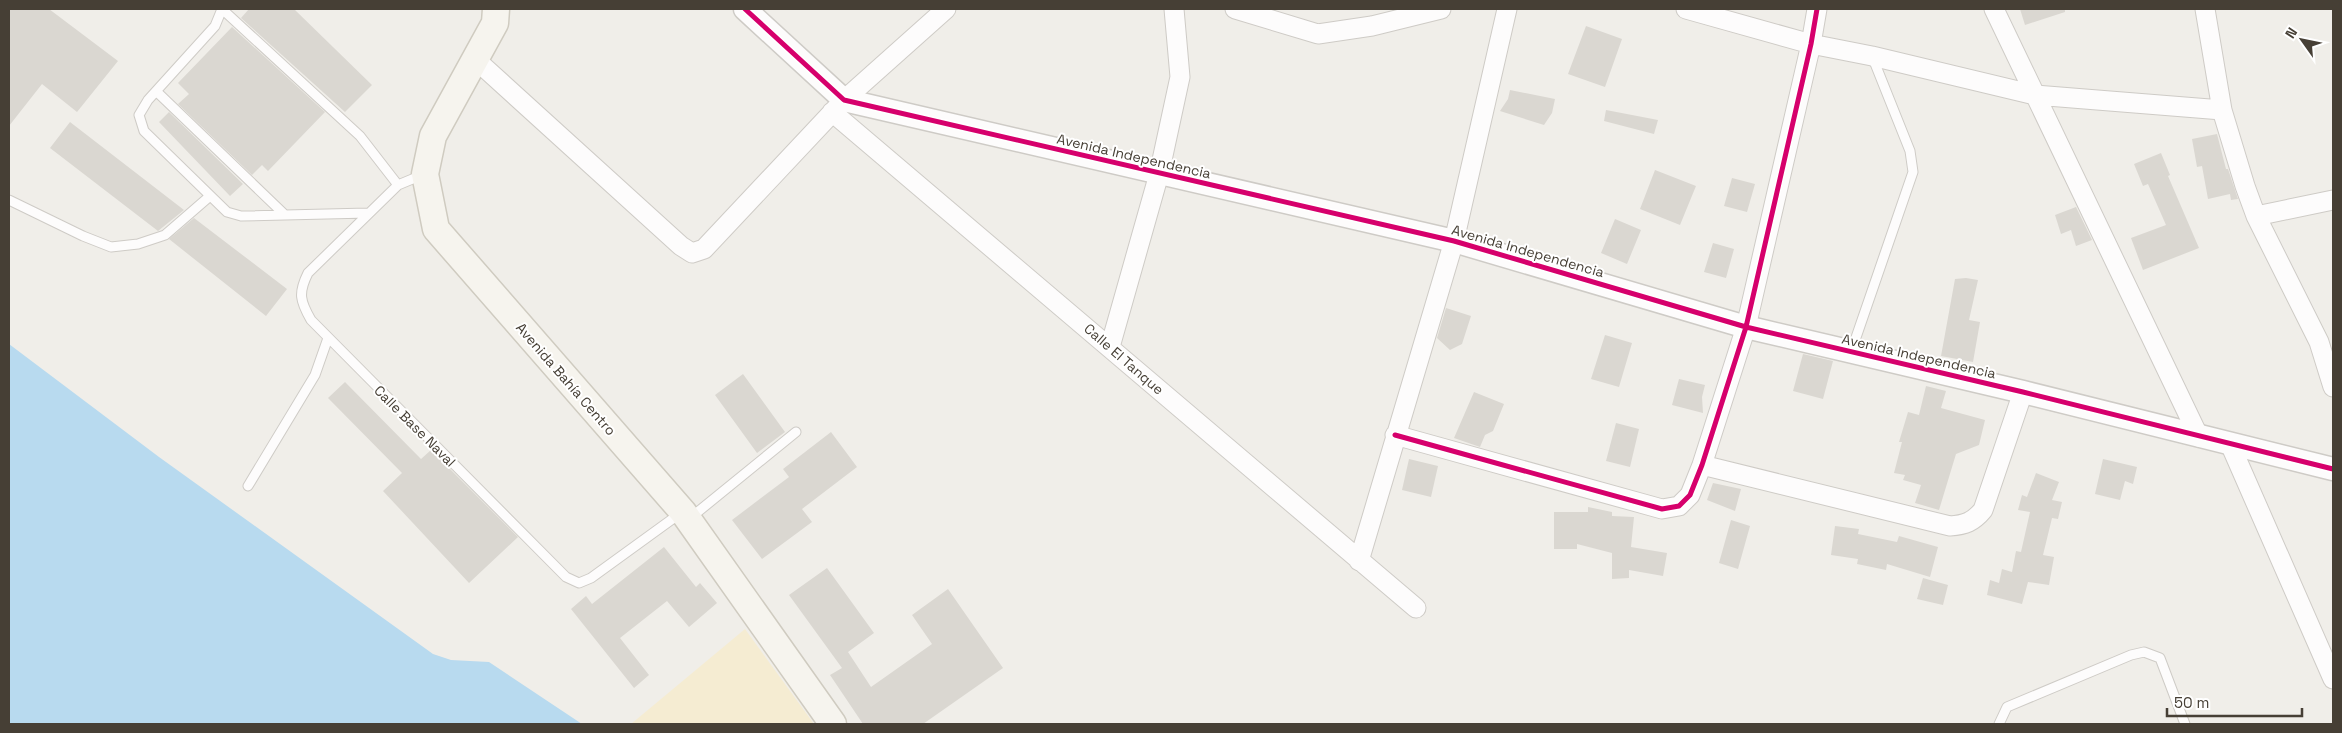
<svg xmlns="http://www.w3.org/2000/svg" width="2342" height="733" viewBox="0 0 2342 733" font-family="'Space Grotesk',sans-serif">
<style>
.sand{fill:#f5ecd2}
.water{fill:#b8daef}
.building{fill:#dad7d1}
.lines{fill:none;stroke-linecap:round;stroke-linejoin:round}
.service-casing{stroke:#cecbc6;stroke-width:11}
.minor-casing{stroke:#cecbc6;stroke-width:21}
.tertiary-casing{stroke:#cecbc6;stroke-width:25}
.secondary-casing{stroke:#cfcbc0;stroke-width:29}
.service{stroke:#fdfcfc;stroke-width:9}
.minor{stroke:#fdfcfc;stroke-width:19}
.tertiary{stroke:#fdfcfc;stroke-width:22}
.secondary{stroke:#f6f4ee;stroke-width:26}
.cycleway-casing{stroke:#fff;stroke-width:8}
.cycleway{stroke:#d6006c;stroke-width:5}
.labels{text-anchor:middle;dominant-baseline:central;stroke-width:4;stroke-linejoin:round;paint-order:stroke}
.street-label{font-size:14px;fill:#463f35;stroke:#fff}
</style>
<rect width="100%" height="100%" fill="#f0eee9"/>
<path class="sand" d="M745,629L814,724H631Z"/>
<path class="water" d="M9,344L159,457L433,654L451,660L489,662L582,724H9Z"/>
<path class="building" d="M9,9H49L118,61L77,112L42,84L9,126Z
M249,9H294L372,85L345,112L241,18Z
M2020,9H2065V12L2025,25Z
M1586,26L1622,39L1605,87L1568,74Z
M232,27L325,112L268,171L262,165L252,175L178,104L189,94L178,83Z
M1510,90L1555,99L1552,113L1544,125L1500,111L1508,99Z
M1606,110L1658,120L1654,134L1604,121Z
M169,112L243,184L230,196L159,122Z
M70,122L184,210L158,231L50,148Z
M2217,134L2226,169H2228L2238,199L2231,200L2230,194L2208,199L2202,166L2197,167L2192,139Z
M2161,153L2170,175L2168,176L2199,248L2143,270L2131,238L2166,225L2148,184L2143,186L2134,164Z
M1655,170L1696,186L1680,225L1640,209Z
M1732,178L1755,184L1747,212L1724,206Z
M2076,207L2092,240L2076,246L2071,230L2061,234L2055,215Z
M194,218L287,289L266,316L169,239Z
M1615,219L1641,230L1627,264L1601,253Z
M1713,243L1734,249L1726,278L1704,272Z
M1966,278L1978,280L1969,320L1980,322L1973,362L1941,356L1955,279Z
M1446,308L1471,316L1462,344L1450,350L1437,338Z
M1605,335L1632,343L1619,387L1591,379Z
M1803,354L1833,361L1823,399L1793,391Z
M743,374L785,432L757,453L715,395Z
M1679,379L1705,385L1702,397L1703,413L1672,405Z
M345,382L421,459L431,450L518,537L469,583L383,491L402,473L328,398Z
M1926,386L1946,391L1941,408L1985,420L1979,445L1956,454L1939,510L1915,503L1921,485L1903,480L1905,475L1894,473L1902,442H1899L1908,412L1919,415Z
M1474,392L1504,404L1493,431L1485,435L1480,447L1454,438Z
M1616,423L1639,429L1630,467L1606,461Z
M831,432L857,467L802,509L812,522L762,559L732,520L789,477L783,469Z
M1409,459L1438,466L1431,497L1402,490Z
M2103,459L2137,467L2133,484L2125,481L2120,500L2095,494Z
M2036,473L2059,482L2052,500L2062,502L2058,519L2052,518L2043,555L2054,557L2049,585L2028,582L2022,604L1987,595L1990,580L1999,583L2002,569L2012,572L2016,551L2021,552L2030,512L2018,510L2022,495L2027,497Z
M1713,483L1741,489L1735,511L1707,500Z
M1588,507L1612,512V516L1634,517L1631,547L1667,553L1663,576L1629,570V578L1612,579V553L1577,544V549H1554V512H1588Z
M1731,520L1750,526L1738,569L1719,563Z
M1835,526L1859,529L1858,534L1897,542L1899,536L1938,547L1930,577L1887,564L1886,570L1857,564L1858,559L1831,555Z
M664,547L696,587L700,583L717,603L689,627L667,601L620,638L649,675L634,688L571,609L586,596L592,604Z
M827,568L874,633L848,652L871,687L932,644L912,615L948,589L1003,668L923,724H863L830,675L842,668L789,595Z
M1923,578L1948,585L1943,605L1917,599Z"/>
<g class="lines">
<g class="service-casing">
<path id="service" d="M222,9L215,26L148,100L139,115L144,131L227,212L241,216L368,213
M222,9L360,136L398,185
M156,91L284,214
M422,175L398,185L308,273C298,293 300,301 311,320L566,577L579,583L591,578L682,512
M9,200L83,236L111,247L138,244L165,235L210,196
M1851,352L1913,172L1910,151L1872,56
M248,486L315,375L328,338
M689,519L796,432
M1999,724L2007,707L2131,655L2144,652L2160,658L2185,724"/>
</g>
<g class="minor-casing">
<path id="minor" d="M1235,9L1318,34L1372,26L1441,9
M1686,9L1811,44L1872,56L2035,95L2222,110
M1994,9L2199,437
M2205,9L2222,110L2245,186L2256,216L2319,342L2333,387
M475,59L681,246L692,253L704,249L844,100L946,9
M832,112L1416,608
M2256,216L2333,200
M1110,347L1159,174L1180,77L1174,9
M1395,435L1662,509L1679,506L1690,495L1702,465L1746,327L1811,44L1817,9
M2230,444L2333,679
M1702,465L1950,526C1965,525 1973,522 1983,510L2023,392
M1359,561L1454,241L1507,9"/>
</g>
<g class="tertiary-casing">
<path id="tertiary" d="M745,9L844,100L1454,241L1746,327L2023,392L2333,469"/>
</g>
<g class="secondary-casing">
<path id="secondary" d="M496,9L495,23L433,136L425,174L436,229L683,512L833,724"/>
</g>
<use href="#service" class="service"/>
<use href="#minor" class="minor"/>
<use href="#tertiary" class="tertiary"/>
<use href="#secondary" class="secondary"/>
<g class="cycleway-casing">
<path id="cycleway" d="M745,9L844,100L1454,241L1746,327L2023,392L2333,469
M1395,435L1662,509L1679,506L1690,495L1702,465L1746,327L1811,44L1817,9"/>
</g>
<use href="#cycleway" class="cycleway"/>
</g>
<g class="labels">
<g class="street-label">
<text transform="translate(1134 156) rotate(13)">Avenida Independencia</text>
<text transform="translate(1528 251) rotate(16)">Avenida Independencia</text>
<text transform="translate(1919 356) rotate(13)">Avenida Independencia</text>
<text transform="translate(1124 359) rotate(41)">Calle El Tanque</text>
<text transform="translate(566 379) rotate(49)">Avenida Bahía Centro</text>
<text transform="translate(415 426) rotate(45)">Calle Base Naval</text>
</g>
</g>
<rect width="2342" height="733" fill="none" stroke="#463f35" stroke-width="20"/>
<g transform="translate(2302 40) rotate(303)" stroke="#ffffff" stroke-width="4" paint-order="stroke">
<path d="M0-4L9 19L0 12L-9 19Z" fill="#463f35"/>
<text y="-8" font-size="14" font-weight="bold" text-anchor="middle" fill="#463f35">N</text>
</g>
<path d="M2167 708v8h135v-8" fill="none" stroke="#463f35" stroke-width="2.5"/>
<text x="2174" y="708" font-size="15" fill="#463f35" stroke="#ffffff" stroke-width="4" paint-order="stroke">50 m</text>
</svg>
